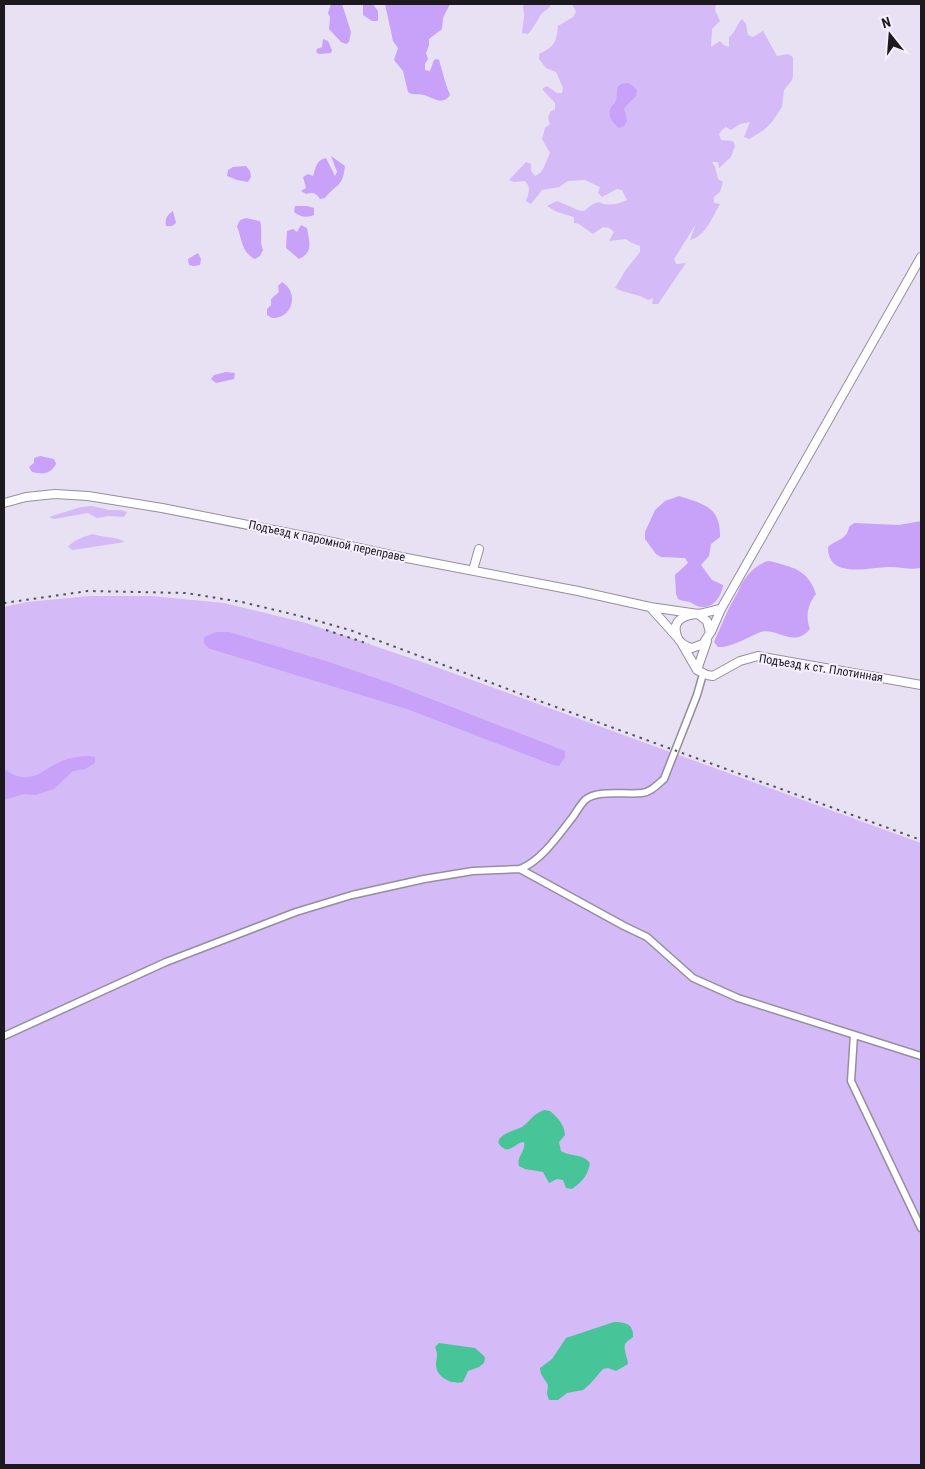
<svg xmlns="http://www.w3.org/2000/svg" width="925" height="1469" viewBox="0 0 925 1469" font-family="'Roboto Condensed',sans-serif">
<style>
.green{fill:#d4baf6}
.forest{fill:#c8a1f8}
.water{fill:#48c499}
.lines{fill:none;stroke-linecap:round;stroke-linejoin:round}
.minor-casing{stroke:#958e9e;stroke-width:9}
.tertiary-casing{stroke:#958e9e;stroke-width:10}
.minor{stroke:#fff;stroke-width:6}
.tertiary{stroke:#fff;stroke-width:8}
.rail{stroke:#534f58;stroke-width:2;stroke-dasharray:2.5 5;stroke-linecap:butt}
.labels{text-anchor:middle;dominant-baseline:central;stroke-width:4;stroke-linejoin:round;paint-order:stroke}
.street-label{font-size:12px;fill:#1c191f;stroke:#f5effe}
</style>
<rect width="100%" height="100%" fill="#e8e1f3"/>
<path class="green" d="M510,4H551C549,10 543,11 540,16C536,23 533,28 528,34L522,33L524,16L523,5Z
M572,4H716L715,10L720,21L712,29L711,47L720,41L724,45L729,47V37C736,32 736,25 742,19L746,24L748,35L753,37L763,31L777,56L788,54L793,57V75L792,80L784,90L782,107L772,122L764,130L749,139L744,137L750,122L740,124L731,130L726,127L722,130L719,134L721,140L733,141L735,146L731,157L719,168L718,162H712L715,167L718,179L723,182L720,192L714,197V203L720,204C713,216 705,237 690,240L696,224L674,259L676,264L686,263L658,304H652L653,298L648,300C637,293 626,294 615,288L625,271L640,252V246L630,242L626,239L609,241L614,232L609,228L603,227L593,234L579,224L574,223V217L557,212L547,206L557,201L578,210L584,211L593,204L599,202C607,207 619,204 627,200L622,190L617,189L602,197L598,193L600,187L585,180L568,181L559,187L542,190L531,204L526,201C529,193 531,187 525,181L514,182L509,180L526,162L531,164V171L535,176L540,173L543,169L550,153L542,139L545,128L550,124L548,118L550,112L555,109V103L542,89L547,86L557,93H562L563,88L556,72L546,68L539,59V54C555,46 556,43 558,26L573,17L576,12Z
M92,506L109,510H121L127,512L124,517L108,516L97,518L88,513L54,519L49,517L81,507Z
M93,534C103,538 116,536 125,542L73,550L68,547C75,539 83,537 93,534Z
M90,596H151L224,603L306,623L425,663L921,843V1465H4V607L27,602Z"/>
<path class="forest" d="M331,4H342L351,32L349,42L346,44L341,42L329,29L330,17L328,13Z
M363,4H373L378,11V21H372L363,15Z
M385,4H450L443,18L442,29L429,39V45L426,53L428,59L425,64V70L430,71L434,60L437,59L439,60C443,73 445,83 450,95C442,106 434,98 424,95C418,93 413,96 408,92L403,71L394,60L398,48L393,41Z
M323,39L328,41L332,50L331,53L319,54L316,52L317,49L322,47Z
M628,83L633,86L637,90L636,96L624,108L627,121L624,126L619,128C612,123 607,115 611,107C615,102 614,106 616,100C619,90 613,84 628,83Z
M331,156L345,166C343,187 336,184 325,198L320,199C316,193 313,192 306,194L301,191L306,188L303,177L308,174L313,176C316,167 316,160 326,158L335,176L337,172Z
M246,166L250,171L251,177L248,182L237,180L227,176L228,170L233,167Z
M295,206H307L314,208V215C307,218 300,217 294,212Z
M173,211L176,223L172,226H166C165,218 167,215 173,211Z
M246,218L260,221C263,231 259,241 263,250L260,256L255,259C241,252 242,239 237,226L240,220Z
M301,225L307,228C309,241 314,252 299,259L286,248L287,231L293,229L297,232Z
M198,253L201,259L200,265L194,266L189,265L188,259Z
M282,282C300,293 292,319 272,318L267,315V309L271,305V299L279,292L278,286Z
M226,372L235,373L234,379L216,383L211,379L214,375Z
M40,456L54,459L56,464C50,475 43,474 32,472L29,467L34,463V458Z
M679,496C702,504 721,506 720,537L711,544L709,556L701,565L712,580L723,585C722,595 714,608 702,607C697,607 694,604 690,602C686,601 682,601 678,599L676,594L675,575L688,563L685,558L661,557L656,554L645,539V532L655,510L665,501Z
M921,521V568C910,570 900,567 890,567C869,567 828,580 828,547C837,539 847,540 849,527L854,523L899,525Z
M769,561C792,567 808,569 816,594C808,604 805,617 810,629C793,650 776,625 758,633C747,638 730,648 718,647L714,642L729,608L738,592C742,579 756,563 769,561Z
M216,632H229L326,661L390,683L565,751V757L559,766L553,765L407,709L214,650L208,648L204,643V637Z
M89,756L95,757V763L85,769L73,771L54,789L36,795L24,794L4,800V769C9,772 16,777 22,777C37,779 46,768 58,763C67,758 78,756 89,756Z"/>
<path class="water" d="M544,1110L550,1111C558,1118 564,1124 565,1135L559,1142L561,1151C571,1157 582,1153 590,1163C588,1175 582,1182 572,1189L566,1188L563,1180L557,1179L549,1183L543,1172L525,1169L519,1166C516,1157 526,1151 524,1142C517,1142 510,1153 503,1148C487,1137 519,1129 522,1127C531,1121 531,1115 544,1110Z
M614,1322C625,1322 634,1324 633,1337C631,1339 628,1340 626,1343C622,1347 628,1359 628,1364L616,1371L608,1368L603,1369L590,1384L583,1390L567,1393L558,1400H549L547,1394L548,1385L541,1374L540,1368L552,1359L566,1338Z
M439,1343L475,1348L485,1357L484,1363L479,1367L468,1371L463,1382C452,1385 435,1377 436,1363C437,1357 438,1354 435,1347Z"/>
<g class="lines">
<g class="minor-casing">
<path id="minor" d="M520,869L624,926L647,937L693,978L738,998L921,1056
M854,1035L851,1081L921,1228
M4,1036L166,962L296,912L352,895L424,879L473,871L520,869C541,861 558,836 572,818C576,813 580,805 585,800C597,789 626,795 642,793C651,792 657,785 664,779L697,695L703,674"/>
</g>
<g class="tertiary-casing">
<path id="tertiary" d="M4,503L26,497L55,494L88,496L162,508L309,537L391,555L578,591L650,607L698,614L707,621L710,633L703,644L692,648C685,646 679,643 677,636C671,620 685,615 697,614C705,613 714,610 721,609
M473,570L479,549
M650,607L677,637
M711,632L721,609L921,257
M682,644L697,670L707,675L713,676L740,661L758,656L921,685
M697,670L707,641"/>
</g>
<use href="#minor" class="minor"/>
<use href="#tertiary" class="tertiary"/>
<path class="rail" d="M4,603L88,591L186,593L242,602L296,615L350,630L545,703L921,840
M326,630L369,644"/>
</g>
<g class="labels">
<g class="street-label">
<text transform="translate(327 541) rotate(12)">Подъезд к паромной переправе</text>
<text transform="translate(821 668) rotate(9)">Подъезд к ст. Плотинная</text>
</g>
</g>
<rect width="925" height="1469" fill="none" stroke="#1c191f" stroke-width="10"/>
<g transform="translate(890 35) rotate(343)" stroke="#f5effe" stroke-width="4" paint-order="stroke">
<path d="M0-4L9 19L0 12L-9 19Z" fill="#1c191f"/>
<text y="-8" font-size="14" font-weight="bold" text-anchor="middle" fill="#1c191f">N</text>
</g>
</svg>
